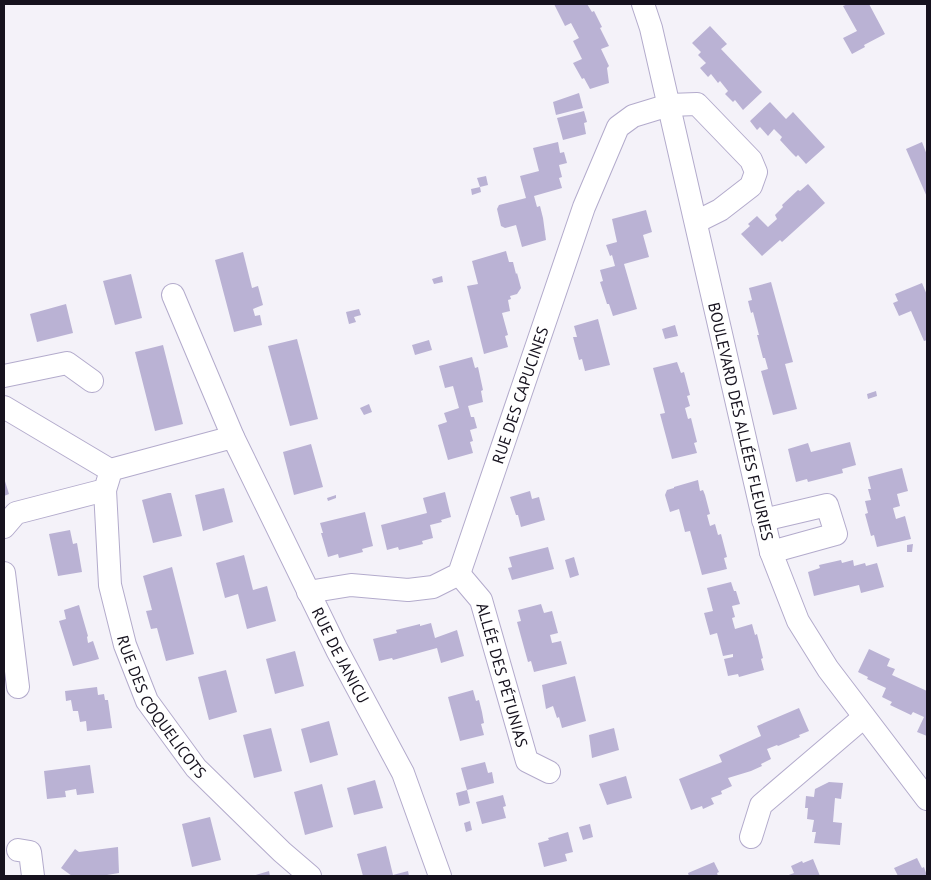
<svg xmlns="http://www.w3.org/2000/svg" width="931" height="880" viewBox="0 0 931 880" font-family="'PT Sans',sans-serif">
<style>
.building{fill:#bab2d4}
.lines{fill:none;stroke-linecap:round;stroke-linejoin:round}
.street-casing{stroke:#b3abcc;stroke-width:24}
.street{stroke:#fff;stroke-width:22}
.labels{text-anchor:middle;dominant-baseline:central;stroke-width:4;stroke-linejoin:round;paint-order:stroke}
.street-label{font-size:16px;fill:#16121e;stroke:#fff}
</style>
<rect width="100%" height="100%" fill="#f4f2f9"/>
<path class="building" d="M554,4H587L592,12L594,11L602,27L600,28L609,46L601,49L609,66L607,68L609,83L590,89L584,78L582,79L573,63L582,59L573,41L579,38L571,23L565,26Z
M848,4H869L885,34L864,45L865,47L852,54L843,38L857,31L843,6Z
M710,26L727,44L721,49L762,92L743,110L735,100L733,102L725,94L728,91L720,81L718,83L711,74L708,77L700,68L706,63L698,55L701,52L692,43Z
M579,93L583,108L556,115L553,102Z
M770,102L786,119L793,112L825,147L806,164L798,155L796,157L792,153L780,140L782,137L774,129L768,136L760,127L757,130L750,121Z
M584,111L587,122L584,123L586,134L563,140L557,118Z
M558,142L560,153L564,152L567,163L559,165L562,177L559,178L562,188L534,196L537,207L540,206L543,218L546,240L522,247L516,225L505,228L501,226L497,209L499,205L526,198L520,176L539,171L533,148Z
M922,142L927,155V197L906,149Z
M486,176L488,185L480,187L477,178Z
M808,184L825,203L782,242L780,240L762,256L741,234L750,226L748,224L757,216L768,227L777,219L775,215L783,207L782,205L798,190L800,191Z
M480,187L481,192L472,195L471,189Z
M646,210L652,232L643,235L649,257L624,264L637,309L613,316L609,304H607L600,282L603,281L600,270L615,266L612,255L610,256L606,245L617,242L612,219Z
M506,251L509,262H513L516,274L517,273L521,288L517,294L510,296L511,299L508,300L510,311L502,313L508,335L505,336L508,347L484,354L467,286L478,284L472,261Z
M243,252L252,288L258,286L263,305L253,309L255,316L260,315L262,325L234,332L215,260Z
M131,274L142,318L115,325L103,281Z
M442,276L443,282L434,284L432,279Z
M771,282L793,362L785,364L797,409L773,415L761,371L768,369L765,358H763L757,335H759L753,312L751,313L748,301L752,300L749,288Z
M922,283L927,295V340L924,341L911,311L899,316L893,303L898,301L895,294Z
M66,304L73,333L37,342L30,314Z
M359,309L361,315L354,317L356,322L349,324L346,312Z
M598,319L610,365L585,371L582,359L579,360L573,337H577L574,326Z
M675,325L678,336L665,339L662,329Z
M297,339L318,419L290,426L268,346Z
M429,340L432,350L415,355L412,345Z
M163,345L183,424L155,431L135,352Z
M472,357L475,368L478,367L483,390L481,391L483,402L468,406L471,417H474L477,428L470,430L473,441L470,442L473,453L448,460L438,425L447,422L444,413L459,408L453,386L445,388L439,366Z
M677,362L681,373L684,372L690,395L687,396L690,406L685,408L688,419L691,418L697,442L694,443L697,453L672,459L660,414L665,413L653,368Z
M876,391L877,396L868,399L867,394Z
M369,404L372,412L364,415L360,408Z
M850,442L856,465L842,469L843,473L808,482L807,479L796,482L788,449L808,443L811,452Z
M311,444L323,487L294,495L283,452Z
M902,468L908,491L897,494L900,506L893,508L896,519L905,516L911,539L877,547L874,535L871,536L865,514L868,513L865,501L871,500L868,489H871L868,477Z
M4,478L9,494L4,496Z
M698,480L700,491L703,490L705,495L710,514L707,515L710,526L715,524L718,535L721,534L727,557L724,558L727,569L702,575L690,531L685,532L679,509L670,512L665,495L667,490L674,488V487Z
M224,488L233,522L203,531L195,495Z
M530,491L532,499L539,497L545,520L521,527L518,515H516L510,497Z
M445,492L451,517L441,520L442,522L430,525L433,538L422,541L423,544L399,550L398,547L387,550L381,525L427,513L423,498Z
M168,493H171L182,536L153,543L142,500Z
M336,495V498L328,501L327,498Z
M365,512L373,546L362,549L363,552L339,558L338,554L328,557L321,533H323L320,523Z
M70,530L73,544L77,543L82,572L58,576L49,534Z
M913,544L912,552H907V545Z
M548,547L554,569L512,580L508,568L512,567L509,557Z
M244,555L253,590L267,586L276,621L247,629L238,594L225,598L216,563Z
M574,557L579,575L570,578L565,560Z
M841,560L842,563L853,560L854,566L865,563L866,566L877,563L884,587L861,593L859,585L814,596L808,572L820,568L819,565Z
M172,567L194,654L166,661L157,628L151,629L146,611L152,610L143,576Z
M731,582L734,591H736L740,604L732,606L735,617L732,618L735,629L752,624L755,635L757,634L763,658L761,659L764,670L739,677L738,674L728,676L724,659L733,657V654L723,656L717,633L710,635L704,613L713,611L707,588Z
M541,604L544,613L552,611L558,633L550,635L552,643L561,641L567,664L534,672L531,661L528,662L517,622L521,621L518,610Z
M79,605L88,636L87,637L88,643L93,641L99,659L73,666L59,621L66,619L64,610Z
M431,623L435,638L457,630L464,656L441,663L437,648L393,660L392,658L379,661L373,639L397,633L396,630L420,624V626Z
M869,649L890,659L887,666L895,669L892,675L927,691V736L917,732L924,717L913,712L911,715L890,705L892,702L882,697L886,688L867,679L868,677L858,672Z
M295,651L304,686L275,694L266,659Z
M226,670L237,712L209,720L198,677Z
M575,676L586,721L562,728L559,717L557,718L553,706L546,709L542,685Z
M97,687L98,695L104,694L105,700H108L112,728L87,731L86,721L80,722L78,711H73L71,700L66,701L65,691Z
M473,690L476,701L479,700L482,712L484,723L481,724L484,735L460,741L448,697Z
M799,708L809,731L799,735L800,737L778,746L777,745L767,749L771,759L761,764L762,766L751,771L728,778L732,786L721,791L722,794L711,798L714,804L703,809L702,806L691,810L679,779L722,762L719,755L761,736L757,726Z
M329,721L338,755L310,763L301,729Z
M271,728L282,771L254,778L243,735Z
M614,728L619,750L592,758L589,735Z
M485,762L488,773L492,772L494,783L467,790L461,768Z
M90,765L94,793L77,795L76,789L65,791L66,797L47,799L44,771Z
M626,776L632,798L607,805L599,784Z
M375,780L383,808L354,815L347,788Z
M829,782L843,783L841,799L835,798L833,822L842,823L840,845L814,843L816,832H812L814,820L807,819L808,808H805L806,796L814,797L815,789Z
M322,784L333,827L305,835L294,792Z
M467,790L470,803L459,806L456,793Z
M503,795L506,806L503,807L506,818L482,824L476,802Z
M210,817L221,860L192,867L182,824Z
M470,821L472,830L466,832L464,823Z
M590,824L593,837L583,840L579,827Z
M568,832L573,852L565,854L567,861L544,867L538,843L549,840L548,838Z
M386,846L393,875L408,871L409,876H363L357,854Z
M118,847L119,873L101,876H72L61,868L75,849L79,852Z
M917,858L922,868L924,867L927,876H898L894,868Z
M813,859L820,876H786L794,873L791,866L802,861L803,863Z
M714,862L719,872L717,873L718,876H689L688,873Z
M269,871L270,876H252Z"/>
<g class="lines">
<g class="street-casing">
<g id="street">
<path id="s1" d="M643,4L651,28L771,552L798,621L828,669L927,799"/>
<path d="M173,295L233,437"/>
<path d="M4,376L67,363L92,381"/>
<path id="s2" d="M4,407L110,470L233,437L337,650L403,773L440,876"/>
<path id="s3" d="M105,490L110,585L125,645L147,701L196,768L282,852L310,876"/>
<path d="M763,520L827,505L836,534L771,552"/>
<path d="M4,527L16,513L105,490L109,477"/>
<path d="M4,573L18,687"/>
<path id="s4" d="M459,574L481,600L527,761L549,772"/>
<path id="s5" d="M308,592L351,585L408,590L433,587L459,574L584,207L618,127L633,116L669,105L697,104L751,160L756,172L751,186L720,210L696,222"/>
<path d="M751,837L761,805L864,717"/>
<path d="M18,850L30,852L33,876"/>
</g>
</g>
<use href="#street" class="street"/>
</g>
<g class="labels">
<g class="street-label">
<text stroke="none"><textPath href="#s5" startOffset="344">RUE DES CAPUCINES</textPath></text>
<text stroke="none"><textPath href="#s1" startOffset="429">BOULEVARD DES ALLÉES FLEURIES</textPath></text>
<text stroke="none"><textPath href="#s2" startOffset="494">RUE DE JANICU</textPath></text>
<text stroke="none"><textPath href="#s4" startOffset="112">ALLÉE DES PÉTUNIAS</textPath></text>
<text stroke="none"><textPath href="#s3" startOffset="229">RUE DES COQUELICOTS</textPath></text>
</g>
</g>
<rect width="931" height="880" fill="none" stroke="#16121e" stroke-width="10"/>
</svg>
